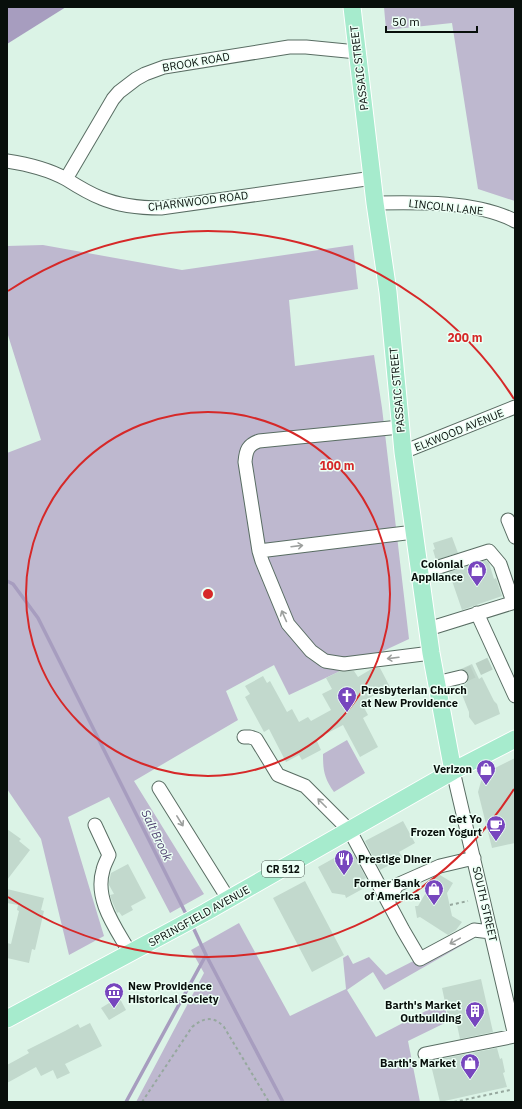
<svg xmlns="http://www.w3.org/2000/svg" width="522" height="1109" viewBox="0 0 522 1109" font-family="'IBM Plex Sans',sans-serif">
<style>
.green{fill:#beb8cf}
.water{fill:#a79dbf}
.lines{fill:none;stroke-linecap:round;stroke-linejoin:round}
.stream{stroke:#a79dbf;stroke-width:3.5}
.building{fill:#c2d9cd}
.minor-tunnel{stroke:#bbd1c5;stroke-width:13;stroke-dasharray:13 6;stroke-linecap:butt}
.minor-casing{stroke:#596d63;stroke-width:15}
.major-casing{stroke:#fff;stroke-width:19}
.path{stroke:#96a89e;stroke-width:2;stroke-dasharray:3 3;stroke-linecap:butt}
.minor{stroke:#fff;stroke-width:13}
.major{stroke:#a6ebcd;stroke-width:17}
.oneway{stroke:#9c9f9d}
.ring{fill:none;stroke:#d62828;stroke-width:2}
.labels{text-anchor:middle;dominant-baseline:central;stroke-width:3;stroke-linejoin:round;paint-order:stroke}
.shield{fill:#ecfff5;stroke:#4c5751;stroke-width:1}
.shield-label{font-size:10px;font-weight:bold;fill:#080f0b}
.street-label{font-size:11px;fill:#080f0b;stroke:#ecfff5}
.poi-label{font-size:11px;font-weight:bold;fill:#080f0b;stroke:#ecfff5;text-anchor:end}
.water-label{font-size:12px;font-style:italic;fill:#4f3f6f;stroke:#ecfff5}
.centre{fill:#d62828;stroke:#ecfff5;stroke-width:2}
.ring-label{font-size:12px;text-anchor:middle;font-weight:bold;fill:#d62828;stroke:#ecfff5;stroke-width:3;stroke-linejoin:round;paint-order:stroke}
</style>
<rect width="100%" height="100%" fill="#dbf3e6"/>
<path class="green" d="M384,7H515V201L478,189L452,23L386,30Z
M43,245L182,270L353,245L358,289L289,300L295,366L374,355L382,408L409,639L289,695L274,665L226,691L238,720L134,781L204,894L170,913L109,797L68,817L104,936L69,955L41,839L7,789V453L41,440L7,332V246Z
M347,740L365,773L334,792C324,778 323,770 323,754Z
M239,923L290,1016L346,989L343,958L348,955L353,964L369,957L386,975L474,930L473,939L384,990L373,972L347,990L376,1037L443,1002L449,1021L408,1041L420,1102H136L204,973L191,950Z"/>
<path class="water" d="M7,7H66L7,44Z"/>
<g class="lines">
<path class="stream" d="M7,581L13,584L38,618L187,916
M192,925L206,955L283,1102
M126,1102L206,955"/>
</g>
<path class="building" d="M452,537L458,553L436,560L433,550L435,549L433,543Z
M486,560L489,563L494,579L496,578L502,596L462,610L449,572Z
M472,664L479,679L482,677L494,701L497,704L500,714L475,725L469,717V712L459,687L466,684L469,679L467,672L461,669Z
M373,668H380L390,687L361,702L368,715L363,718L378,747L360,757L343,725L316,739L321,750L302,760L299,755L286,762L269,729L264,732L245,697L250,694L245,686L263,676L267,683L270,681L287,712L292,709L299,722L308,717L311,721L331,710L322,694L332,689L326,678L340,671H354L358,677Z
M515,758V843L492,848L478,792L483,774Z
M403,821L415,843L399,852L403,858L380,870L365,841Z
M7,829L21,839L19,841L30,850L7,880Z
M345,852L348,857L354,855L366,878L364,879L368,886L346,898L345,895L332,893L318,867Z
M128,864L146,898L131,906L133,910L122,916L119,912L117,913L112,901L110,895L114,894L109,885V882L111,873Z
M440,875L453,883L447,893L452,916L462,922L456,930L448,935L420,917L417,918L415,906H418L435,877Z
M305,881L344,955L312,972L273,898Z
M7,889L44,898L41,910L44,911L35,950L32,949L29,963L7,958V943L11,944L19,911L17,910L18,905L7,903Z
M481,979L493,1032L460,1039L456,1020L449,1021L442,988Z
M119,997L126,1010L109,1020L101,1008Z
M90,1023L102,1046L65,1064L70,1073L57,1079L53,1070L41,1076L36,1067L7,1083V1065L29,1053L27,1050L65,1031L78,1024L80,1028Z
M497,1048L500,1059L502,1058L505,1072L503,1073L507,1087L440,1102L430,1061Z"/>
<g class="lines">
<path class="minor-tunnel" d="M461,677L498,660"/>
<g class="minor-casing">
<path id="minor" d="M7,161C27,164 48,169 66,179C77,186 88,193 101,198C120,206 141,208 161,208L373,178
M66,179L113,99L119,92L136,79L145,74L164,67L289,47H306L357,52
M375,203C418,202 477,201 515,221
M400,427L259,441C248,445 246,450 245,462L259,551L262,561L288,624L311,651L325,661L344,664L431,653
M403,452L515,407
M508,520L515,537
M259,551L414,532
M420,573L489,551L500,564L513,602
M477,613L515,696
M428,629L515,602
M436,683L461,677
M244,737H250L256,739L278,775L305,786L350,831L403,930L420,959L474,930L491,932
M453,771L515,1036
M159,788L229,900
M95,825L109,855C107,860 104,865 103,870C94,900 116,928 130,953
M388,902L397,885L440,866L474,858
M425,1054L515,1036"/>
</g>
<g class="major-casing">
<path id="major" d="M352,7L375,203L388,292L403,452L431,653L453,771
M7,1019L206,912L453,771L515,739"/>
</g>
<path class="path" d="M450,905L468,901
M142,1102L192,1027C203,1018 213,1015 224,1027L269,1102
M454,1102L510,1090"/>
<use href="#minor" class="minor"/>
<use href="#major" class="major"/>
</g>
<defs><path id="oneway-shaft" d="M-6 0H5M1.5-3L5.5 0L1.5 3" fill="none" stroke-width="1.6" stroke-linecap="round" stroke-linejoin="round"/></defs>
<g class="oneway">
<use href="#oneway-shaft" transform="translate(297 546) rotate(-7)"/>
<use href="#oneway-shaft" transform="translate(284 616) rotate(-114)"/>
<use href="#oneway-shaft" transform="translate(393 658) rotate(173)"/>
<use href="#oneway-shaft" transform="translate(322 803) rotate(-135)"/>
<use href="#oneway-shaft" transform="translate(180 821) rotate(58)"/>
<use href="#oneway-shaft" transform="translate(455 941) rotate(151)"/>
</g>
<g class="ring">
<circle cx="208" cy="594" r="182"/>
<path d="M514 789A363 363 0 0 1 8 897M8 291A363 363 0 0 1 514 399"/>
</g>
<defs>
<g id="shop-pin" transform="scale(1)"><path d="M0 17L-7.5 6A9.5 9.5 0 1 1 7.5 6Z" fill="#7746be" stroke="#ecfff5"/><path d="M-5-2.5h2.3a2.7 3.5 0 0 1 5.4 0H5L5.5 6h-11ZM-1.5-2.5h3a1.5 2.3 0 0 0-3 0Z" fill="#fff"/></g>
<g id="church-pin" transform="scale(1)"><path d="M0 17L-7.5 6A9.5 9.5 0 1 1 7.5 6Z" fill="#7746be" stroke="#ecfff5"/><path d="M-1.2-6h2.4v3.5h3.3v2.4h-3.3V6h-2.4V-.1h-3.3v-2.4h3.3Z" fill="#fff"/></g>
<g id="cafe-pin" transform="scale(1)"><path d="M0 17L-7.5 6A9.5 9.5 0 1 1 7.5 6Z" fill="#7746be" stroke="#ecfff5"/><path d="M-5.5-4.5H6V0H3Q3 3.5 0 3.5H-2.5Q-5.5 3.5-5.5 0ZM3-3.2v2h1.7v-2ZM-6 4.5H4V6H-6Z" fill="#fff"/></g>
<g id="restaurant-pin" transform="scale(1)"><path d="M0 17L-7.5 6A9.5 9.5 0 1 1 7.5 6Z" fill="#7746be" stroke="#ecfff5"/><path d="M-5-6h1v4h1v-4h1v4h1v-4h1v5L-1.5 .5V6h-2V.5L-5-1ZM5-6V6H3V1.5H1.5Q1.5-4 5-6Z" fill="#fff"/></g>
<g id="museum-pin" transform="scale(1)"><path d="M0 17L-7.5 6A9.5 9.5 0 1 1 7.5 6Z" fill="#7746be" stroke="#ecfff5"/><path d="M0-6L6-3V-2H-6V-3ZM-5-1h2V3h-2ZM-1-1h2V3h-2ZM3-1h2V3H3ZM-6 4H6V6H-6Z" fill="#fff"/></g>
<g id="building-pin" transform="scale(1)"><path d="M0 17L-7.5 6A9.5 9.5 0 1 1 7.5 6Z" fill="#7746be" stroke="#ecfff5"/><path d="M-4-6H4V6H1V3H-1V6H-4ZM-2.5-4.3h1.7v1.8h-1.7ZM.8-4.3h1.7v1.8H.8ZM-2.5-1h1.7V.8h-1.7ZM.8-1h1.7V.8H.8Z" fill="#fff"/></g>
</defs>
<g fill-rule="evenodd">
<use href="#shop-pin" x="477" y="570"/>
<use href="#church-pin" x="347" y="696"/>
<use href="#shop-pin" x="486" y="769"/>
<use href="#cafe-pin" x="496" y="825"/>
<use href="#restaurant-pin" x="344" y="859"/>
<use href="#shop-pin" x="434" y="889"/>
<use href="#museum-pin" x="114" y="992"/>
<use href="#building-pin" x="475" y="1011"/>
<use href="#shop-pin" x="470" y="1063"/>
</g>
<g class="labels">
<rect class="shield" x="262" y="861" width="42" height="16" rx="3"/>
<g class="shield-label">
<text x="283" y="869">CR 512</text>
</g>
<g class="street-label">
<text transform="translate(196 62) rotate(-10)">BROOK ROAD</text>
<text transform="translate(359 68) rotate(-97)">PASSAIC STREET</text>
<text transform="translate(198 201) rotate(-7)">CHARNWOOD ROAD</text>
<text transform="translate(446 207) rotate(6)">LINCOLN LANE</text>
<text transform="translate(397 390) rotate(-95)">PASSAIC STREET</text>
<text transform="translate(459 430) rotate(-22)">ELKWOOD AVENUE</text>
<text transform="translate(485 904) rotate(77)">SOUTH STREET</text>
<text transform="translate(199 916) rotate(-29)">SPRINGFIELD AVENUE</text>
</g>
<g class="poi-label">
<text x="463" y="564">Colonial<tspan x="463" dy="13">Appliance</tspan></text>
<text x="361" y="690" text-anchor="start">Presbyterian Church<tspan x="361" dy="13">at New Providence</tspan></text>
<text x="472" y="769">Verizon</text>
<text x="482" y="819">Get Yo<tspan x="482" dy="13">Frozen Yogurt</tspan></text>
<text x="358" y="859" text-anchor="start">Prestige Diner</text>
<text x="420" y="883">Former Bank<tspan x="420" dy="13">of America</tspan></text>
<text x="128" y="986" text-anchor="start">New Providence<tspan x="128" dy="13">Historical Society</tspan></text>
<text x="461" y="1005">Barth's Market<tspan x="461" dy="13">Outbuilding</tspan></text>
<text x="456" y="1063">Barth's Market</text>
</g>
<g class="water-label">
<text transform="translate(157 835) rotate(64)">Salt Brook</text>
</g>
</g>
<circle cx="208" cy="594" r="6" class="centre"/>
<g class="ring-label">
<text x="465" y="342">200 m</text>
<text x="337" y="470">100 m</text>
</g>
<rect width="522" height="1109" fill="none" stroke="#080f0b" stroke-width="16"/>
<path d="M386 26v6h91v-6" fill="none" stroke="#080f0b" stroke-width="2"/>
<text x="392" y="26" font-size="12" fill="#080f0b" stroke="#ecfff5" stroke-width="3" paint-order="stroke">50 m</text>
</svg>
